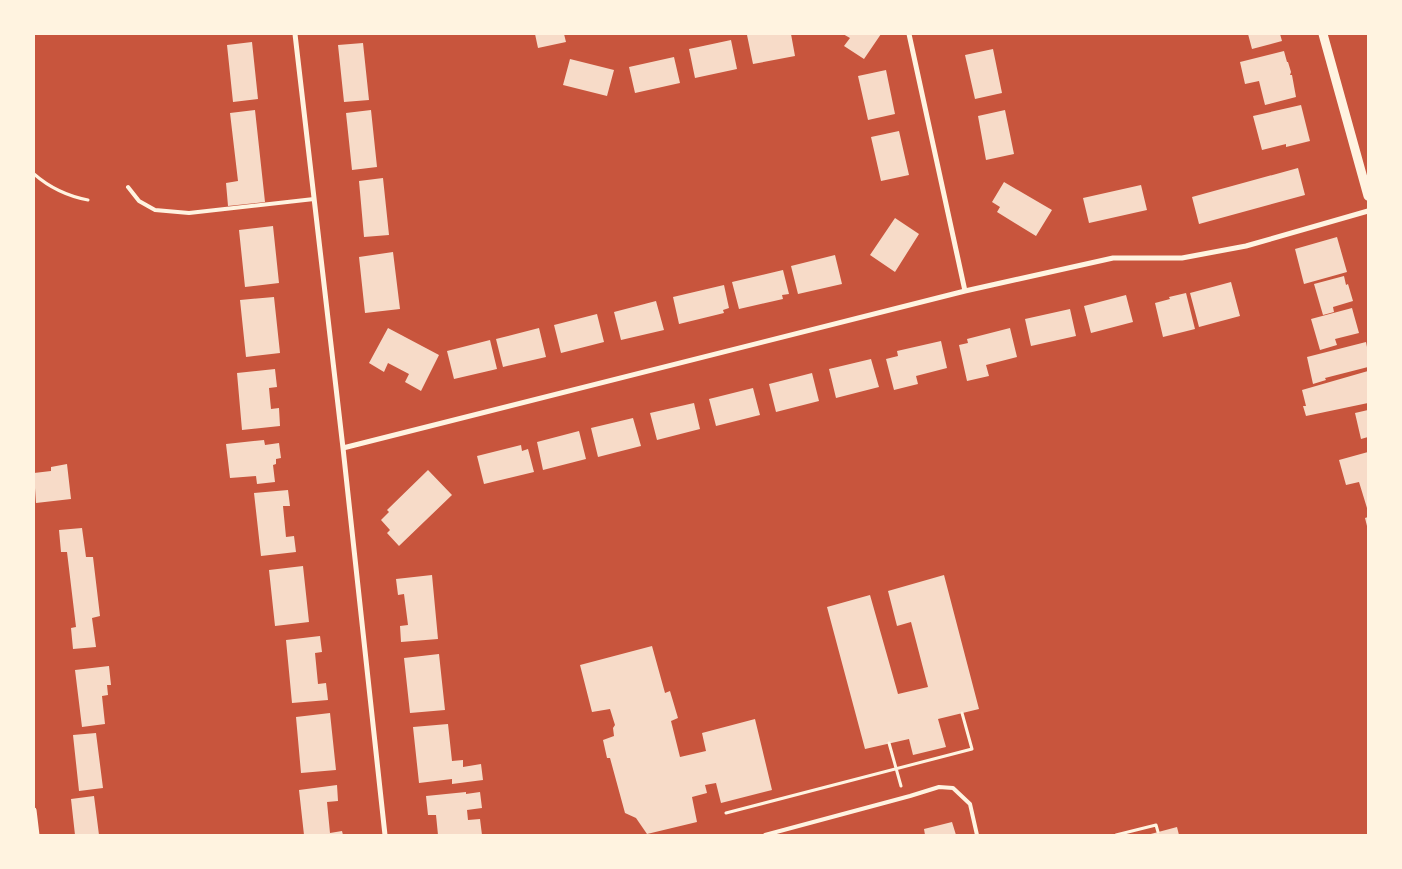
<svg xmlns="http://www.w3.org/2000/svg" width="1402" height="869" viewBox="0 0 1402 869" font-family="'Space Grotesk',sans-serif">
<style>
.building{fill:#f7dbc8}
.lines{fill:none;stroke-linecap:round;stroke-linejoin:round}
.path{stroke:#fff3e0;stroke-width:3}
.service{stroke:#fff3e0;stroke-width:4}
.minor{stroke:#fff3e0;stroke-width:5}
.tertiary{stroke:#fff3e0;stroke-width:9}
</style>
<rect width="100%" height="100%" fill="#c8553d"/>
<path class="building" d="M535,34H564L566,42L538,48Z
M754,34H791L795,56L753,64L747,35Z
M843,34H881L864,59L844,46L850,38Z
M1248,34H1280L1282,41L1252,49Z
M731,40L737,69L695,78L689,49Z
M252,42L258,99L233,102L227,45Z
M363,43L369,100L344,102L338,45Z
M993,49L1002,93L975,99L965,55Z
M1284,51L1287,62H1288L1291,72L1290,75H1292L1296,97L1265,105L1259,81L1245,84L1240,62Z
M674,57L680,83L635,93L629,67Z
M570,59L614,70L607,96L563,85Z
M886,70L895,114L868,120L858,76Z
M1301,105L1310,141L1286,147V144L1262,150L1253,116Z
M255,110L265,202L228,206L226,183L238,181L230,113Z
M371,110L377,167L352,170L346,113Z
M1005,110L1014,154L986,160L978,116Z
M899,131L909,175L881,181L871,137Z
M1298,168L1305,195L1199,224L1192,197Z
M383,178L389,235L364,237L359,181Z
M1004,182L1052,210L1036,236L997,212L1000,207L992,202Z
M1141,185L1147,210L1089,223L1083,198Z
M895,218L919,234L895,272L870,255Z
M273,226L279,283L245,287L239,230Z
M1337,237L1347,272L1304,284L1295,249Z
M393,252L400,309L365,313L359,257Z
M835,255L842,284L798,294L791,266Z
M783,270L789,294L782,295L783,299L739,309L732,282Z
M1344,276L1346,285L1348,284L1353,301L1333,307L1334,312L1323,315L1314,284Z
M1231,282L1240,316L1199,327L1190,293Z
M724,285L729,308L723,310L724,313L679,324L673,297Z
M1186,293L1195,329L1163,337L1155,303L1170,299L1169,297Z
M1126,295L1133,322L1091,333L1084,306Z
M274,297L280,353L246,357L240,300Z
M656,301L664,330L621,340L614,312Z
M1352,308L1359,333L1335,339L1337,345L1320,350L1311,319Z
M1070,309L1076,336L1031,346L1025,319Z
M597,314L604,342L561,353L554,325Z
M388,328L439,355L421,391L405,382L409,374L388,363L384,372L369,363Z
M539,328L546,357L503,367L496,339Z
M1010,328L1017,357L986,365L989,376L967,381L959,345L968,343L967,339Z
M490,340L497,369L454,379L447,351Z
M941,341L947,368L916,376L918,384L894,390L886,359L898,356L897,351Z
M1366,342L1368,352V367L1325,378L1326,380L1313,384L1307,357Z
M871,359L879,387L836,398L829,369Z
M275,369L277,387L269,388L270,399L271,409L279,408L280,426L242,430L237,373Z
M1368,371V403L1306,416L1303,406H1306L1302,390Z
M812,373L819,401L776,412L769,384Z
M753,388L760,415L716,426L709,399Z
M694,403L700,429L657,440L650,413Z
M1368,410V437L1361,439L1355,413Z
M633,418L641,446L598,457L591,428Z
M579,431L586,459L543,470L537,442Z
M264,440L265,445L279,443L281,458L276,459V464L273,465L275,482L257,484L256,476L230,478L226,444Z
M521,445L522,451L528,449L534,472L484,484L477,456Z
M1368,452V507L1367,508L1359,482L1346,485L1339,460Z
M67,464L71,499L36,503L34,473L51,471V467Z
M428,470L452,495L399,546L387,533L390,530L381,520L389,512L387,510Z
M288,490L290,506H283L286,537L294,536L296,552L261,556L254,493Z
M1368,517V530L1365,518Z
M82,528L86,557H93L100,616L92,618L96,647L73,649L71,628L76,627L67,552H61L59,530Z
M303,566L309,622L275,626L269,570Z
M432,575L438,639L401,642L400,626L408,625L404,594L398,595L396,579Z
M944,575L979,709L938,719L946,747L913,755L909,739L865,749L827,607L870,595L898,694L928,687L911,622L897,626L888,591Z
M320,636L322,652L315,653L318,684L326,683L328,700L292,703L286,640Z
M652,646L665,693L670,691L678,718L671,721L680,757L706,751L702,733L755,719L772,790L721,803L716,783L705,785L707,793L692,797L697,822L647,834L636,818L625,813L610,758H607L603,740L614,736L613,728L615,725L610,709L592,712L580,665Z
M439,654L445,710L410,713L404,658Z
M109,666L111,685H107L108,695L102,696L105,724L82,727L75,670Z
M330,713L336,770L301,773L296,717Z
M448,724L452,761L463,760V767L481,764L483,780L452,784V779L419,783L413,727Z
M96,733L103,788L79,791L73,735Z
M337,785L338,801L327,802L330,833L342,831L343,835H304L299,790Z
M466,792V794L480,792L482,808L467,810L468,820L480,819L482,835H438L436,815H428L426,796Z
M94,796L99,835H75L71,799Z
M952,822L956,835H925L924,829Z
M1177,827L1179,835H1147Z"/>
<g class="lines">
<path class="path" d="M34,174C50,188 67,196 88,200
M889,743L901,786
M726,813L972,749L962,713
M1116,835L1156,825L1158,832"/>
<path class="service" d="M128,187L139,201L155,210L189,213L314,199
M765,835L910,796L939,787L953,788L970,804L977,835"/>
<path class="minor" d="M295,34L343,448L385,835
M909,34L965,291
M343,448L965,291L1113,258H1182L1246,246L1368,211
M34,810L37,835"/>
<path class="tertiary" d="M1323,34L1368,196"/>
</g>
<rect width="1402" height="869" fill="none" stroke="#fff3e0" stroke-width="70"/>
</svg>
